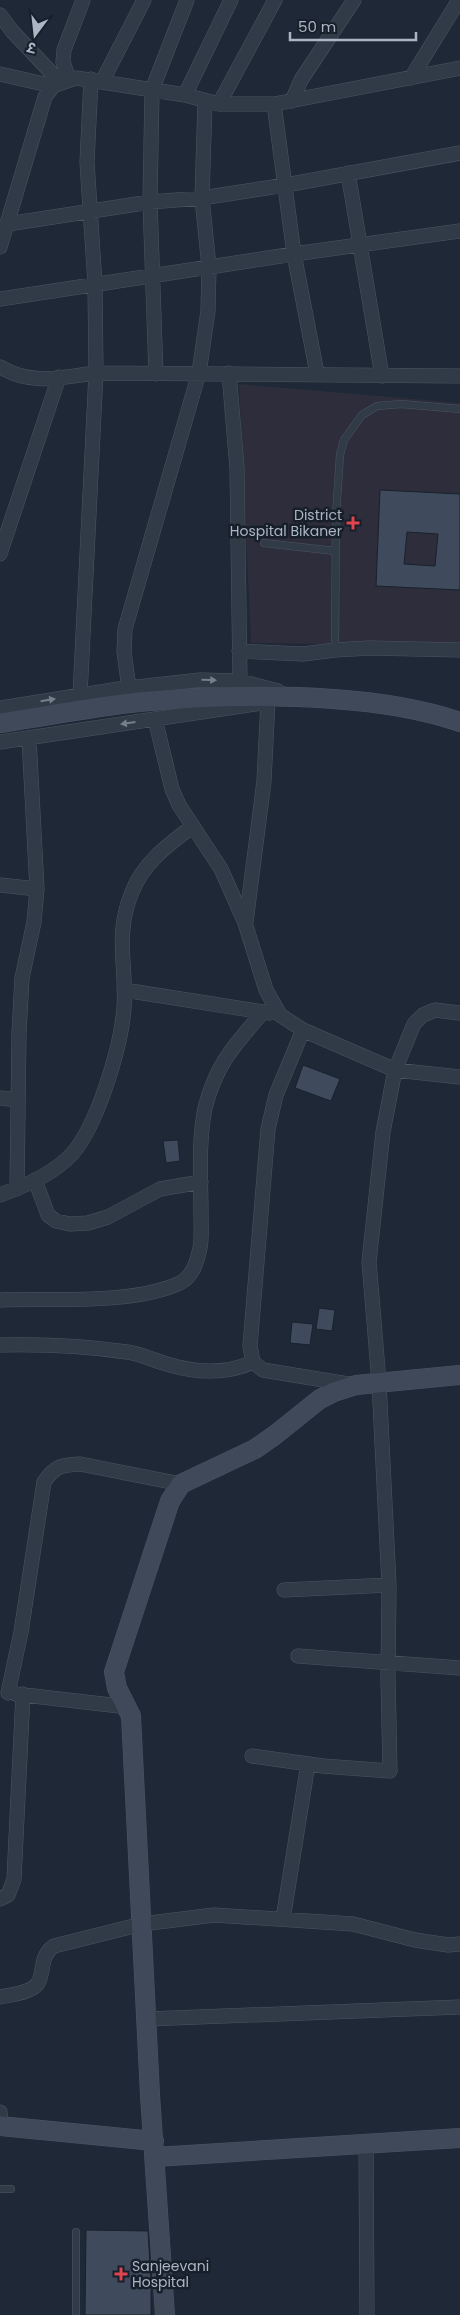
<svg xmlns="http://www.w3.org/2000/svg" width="460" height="2315" viewBox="0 0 460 2315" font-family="Poppins,'Noto Sans Devanagari',sans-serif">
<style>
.medical{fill:#2e2d3b}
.building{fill:#3f4b5c;stroke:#19212d;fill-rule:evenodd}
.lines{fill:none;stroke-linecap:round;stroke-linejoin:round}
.lane-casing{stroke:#4c5562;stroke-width:8}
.street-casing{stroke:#4c5562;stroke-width:15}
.secondary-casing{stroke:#4c5562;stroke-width:20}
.lane{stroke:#313a47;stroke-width:7}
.street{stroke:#313a47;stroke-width:14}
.secondary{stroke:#3f495a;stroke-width:19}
.oneway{fill:#747e8c}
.health-dot{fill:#e0444e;stroke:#171f2b;stroke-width:2}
.labels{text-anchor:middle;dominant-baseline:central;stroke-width:5;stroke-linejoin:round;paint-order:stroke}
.poi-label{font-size:14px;fill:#abb5c4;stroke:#171f2b;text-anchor:end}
</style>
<rect width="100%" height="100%" fill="#1e2836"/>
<path class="medical" d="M239,384L460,403V646L251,643Z"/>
<path class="building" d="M380,490L460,494V590L376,586ZM407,532L438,534L435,566L404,564Z
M303,1065L340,1079L331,1101L295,1088Z
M178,1140L180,1161L166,1163L163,1141Z
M319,1308L335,1310L332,1331L316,1329Z
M292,1322L313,1324L310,1345L290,1343Z
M86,2230L148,2231L151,2282V2315H85Z"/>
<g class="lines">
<g class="lane-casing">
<path id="lane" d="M264,543L335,551
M335,650L336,515L340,455L344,440L362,415L377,406L401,404L460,409
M0,2189H11
M76,2315V2232"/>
</g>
<g class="street-casing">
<path id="street" d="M0,15L12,31L61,83
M0,74L53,86
M411,78L459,0
M69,79L63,62L64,50L83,0
M91,79L87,162L95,284L96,373L460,376
M103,80L144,0
M185,95L231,0
M292,101L301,80L354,0
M219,104L275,0
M274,104L294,254L317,373
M348,173L382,376
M8,224L150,202L202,198L286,185L460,153
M0,247L45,97L53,86L76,78L185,95L219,104H274L460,68
M0,299L294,254L460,231
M0,367C32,386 61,377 96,373L80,695
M229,373L237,468L240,681
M156,374L150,202L152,90L187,0
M0,554L59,377
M239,651L303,654L335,650L370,648L460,650
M129,688L124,652L125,629L199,373L208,311L209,267L202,198L205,102
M0,708L119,689L200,680L240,681L278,691
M155,719L172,789L179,805L221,869L245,923L266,990L280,1015L303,1030L395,1070L460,1077
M0,742L262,703
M0,885L37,889
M246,922L264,781L268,701
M124,990L270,1013
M303,1030L276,1095L268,1129L250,1346L253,1362L263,1370L354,1385
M0,1098L18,1100
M35,1180L48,1215L56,1221L70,1224L88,1223L108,1217L160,1189L201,1182
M17,1189L19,1033L22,978L34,922L37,889L29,738
M0,1195C24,1186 47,1177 67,1159C96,1133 121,1047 124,1008C127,965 114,936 132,892C144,862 168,845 193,826
M0,1300C53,1298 132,1305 180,1283C193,1276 197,1262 200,1248C202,1238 201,1225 201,1214C201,1180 198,1143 205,1108C216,1064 234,1046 263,1012
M0,1345C42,1344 85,1346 127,1352C142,1354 155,1361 170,1365C198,1373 227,1374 253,1362
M284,1590L389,1585
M298,1656L460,1668
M8,1693L21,1632L44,1482C55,1466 61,1465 80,1464L181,1484
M16,1694L128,1707
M252,1756L323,1766L390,1771L388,1678L389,1585L379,1382L369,1262L383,1132L395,1070L414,1024L423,1015L435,1010L460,1013
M0,1899L8,1895L14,1879L23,1694
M283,1919L308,1764
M0,1997C10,1995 22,1994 31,1989C48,1981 36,1958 54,1946L142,1924L214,1915L353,1924L415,1940L448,1945L460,1944
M147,2019L460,2007
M0,2112L1,2126
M366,2144L367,2315"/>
</g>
<g class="secondary-casing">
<path id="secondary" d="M0,723C46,716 93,707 139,702C204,696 269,694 333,699C376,702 419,708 460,722
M0,2126L154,2141
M155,2157L460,2138
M165,2315L150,2095L131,1716L117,1688L114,1672L170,1501L181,1484L255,1449L275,1435L320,1399L334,1392L356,1385L460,1375"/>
</g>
<use href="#lane" class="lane"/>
<use href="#street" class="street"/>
<use href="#secondary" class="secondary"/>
</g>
<defs><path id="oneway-solid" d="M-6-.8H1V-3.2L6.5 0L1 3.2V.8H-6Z" transform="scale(1.25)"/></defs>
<g class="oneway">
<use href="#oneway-solid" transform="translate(209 680) rotate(2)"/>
<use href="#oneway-solid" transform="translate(48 700) rotate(-9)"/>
<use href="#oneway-solid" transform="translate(128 723) rotate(172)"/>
</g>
<g class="health-dot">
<path d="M350.5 515.5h5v5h5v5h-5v5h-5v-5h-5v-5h5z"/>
<path d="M118.5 2266.5h5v5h5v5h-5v5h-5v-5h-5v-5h5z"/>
</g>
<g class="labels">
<g class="poi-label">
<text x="342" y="515">District<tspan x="342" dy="16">Hospital Bikaner</tspan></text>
<text x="132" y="2266" text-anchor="start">Sanjeevani<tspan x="132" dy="16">Hospital</tspan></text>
</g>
</g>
<g transform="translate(35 35) rotate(195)" stroke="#171f2b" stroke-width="4" paint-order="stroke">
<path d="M0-4L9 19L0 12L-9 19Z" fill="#abb5c4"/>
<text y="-8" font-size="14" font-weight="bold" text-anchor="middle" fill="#abb5c4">उ</text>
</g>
<path d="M290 32v8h126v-8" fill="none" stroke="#abb5c4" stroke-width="2.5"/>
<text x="298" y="32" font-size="15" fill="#abb5c4" stroke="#171f2b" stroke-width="4" paint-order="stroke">50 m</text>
</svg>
